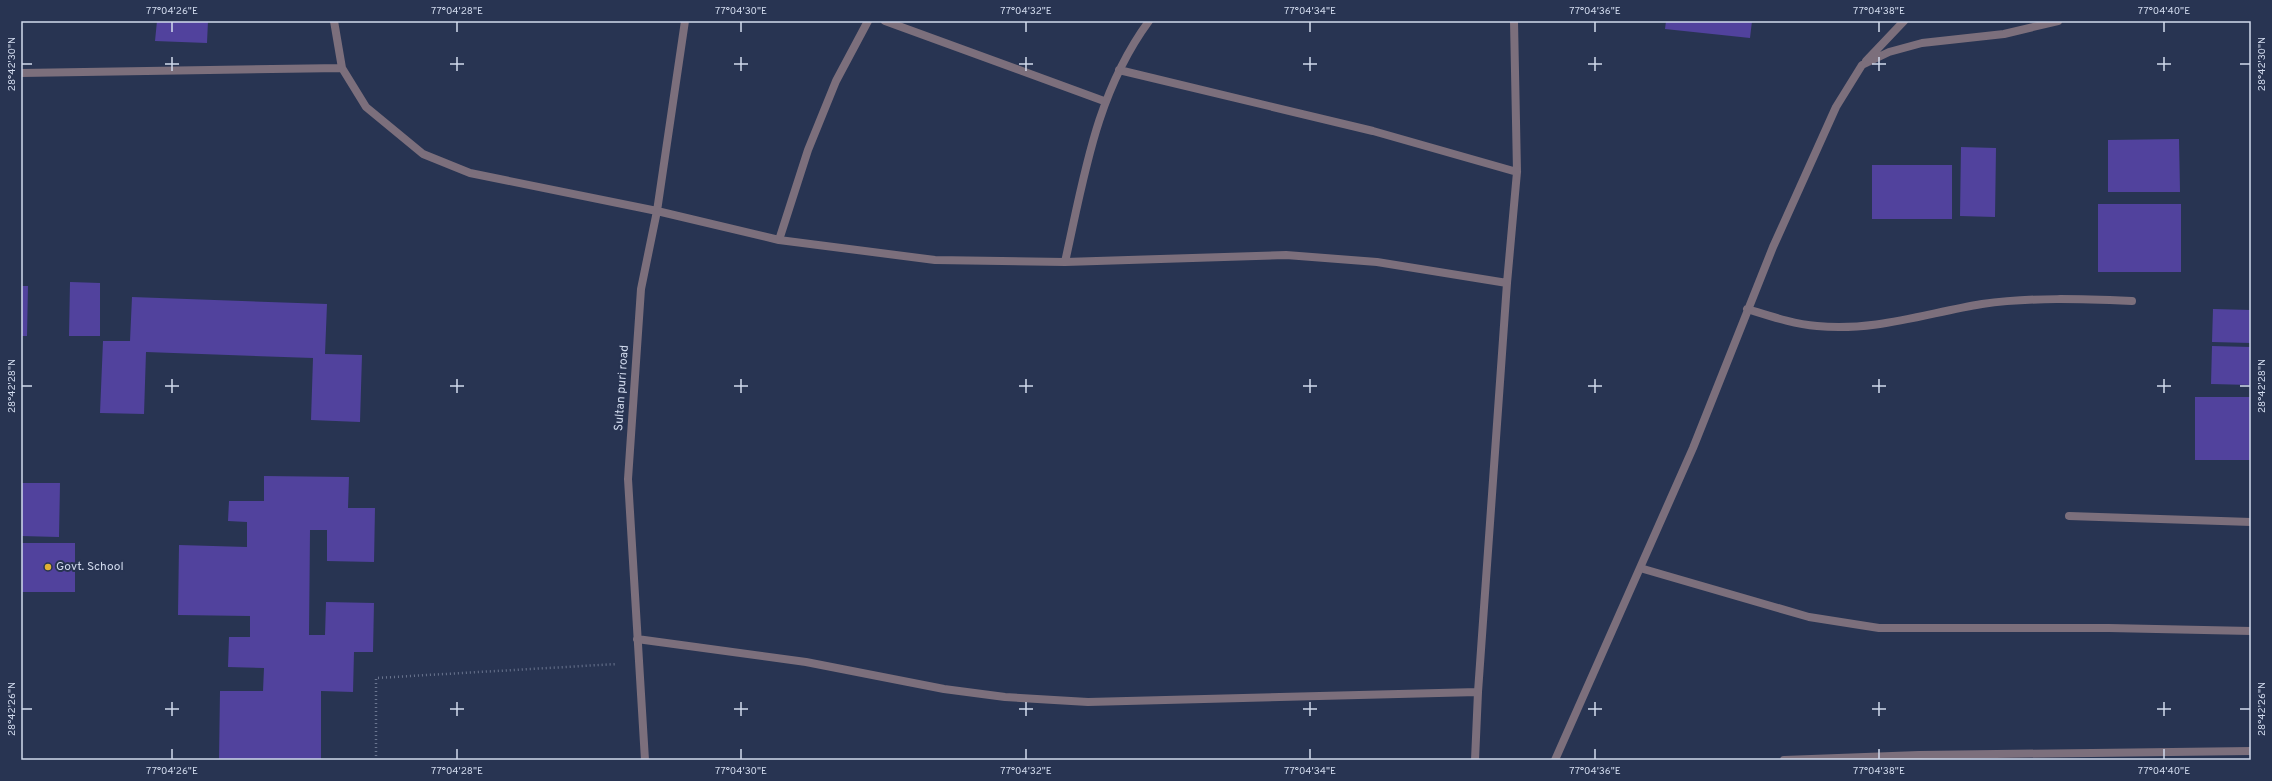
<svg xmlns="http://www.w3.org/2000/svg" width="2272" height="781" viewBox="0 0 2272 781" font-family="Overpass,sans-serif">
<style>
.building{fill:#51429d}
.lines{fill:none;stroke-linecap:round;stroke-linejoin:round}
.path{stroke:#6a758f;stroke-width:2.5;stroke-dasharray:1 3;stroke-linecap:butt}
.street{stroke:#7c6f7c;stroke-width:8}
.ticks{fill:none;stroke:#d1daed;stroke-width:1.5}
.poi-dot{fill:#e0b034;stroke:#283452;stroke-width:1.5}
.labels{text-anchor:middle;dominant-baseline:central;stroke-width:4;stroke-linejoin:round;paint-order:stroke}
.street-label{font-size:12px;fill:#d1daed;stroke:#283452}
.poi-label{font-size:12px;fill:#d1daed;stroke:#283452;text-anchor:start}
.neatline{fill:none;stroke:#d1daed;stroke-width:1.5}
.ticks-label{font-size:10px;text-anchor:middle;fill:#d1daed}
</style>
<rect width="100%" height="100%" fill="#283452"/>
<path class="building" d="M157,21H208L207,43L155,41Z
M1666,21H1752L1750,38L1665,29Z
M2179,139L2180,192H2108V140Z
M1961,147L1996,148L1995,217L1960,216Z
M1872,165H1952V219H1872Z
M2098,204H2181V272H2098Z
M70,282L100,283V336H69Z
M21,286H28L27,336H21Z
M132,297L327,304L325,354L362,355L360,422L311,420L313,358L146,352L144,414L100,413L103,341H130Z
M2213,309L2251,310V343L2212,342Z
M2212,346L2251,347V385L2211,384Z
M2195,397H2251V460H2195Z
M264,476L349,477L348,508H375L374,562L327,561V530H310L309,635H325L326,602L374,603L373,652H354L353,692L321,691V760H219L220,691H263L264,668L228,667L229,637H250V616L178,615L179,545L247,547V522L228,521L229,501H264Z
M21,483H60L59,537L21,536Z
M21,543H75V592H21Z"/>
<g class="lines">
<path class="path" d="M376,760V678L617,664"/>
<path class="street" d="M334,21L342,68L366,107L423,154L470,173L657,211L779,240L935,260L1065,262L1286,255L1377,262L1507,283
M885,21L1104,101
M1866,61L1904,21
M1119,70L1373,131L1517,172
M21,73L342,68
M779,240L808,150L836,81L868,21
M1065,262C1084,177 1096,93 1149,21
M1747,309C1770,316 1793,324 1817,326C1873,332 1927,313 1982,304C2032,297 2082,299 2132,301
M2069,516L2251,522
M1640,568L1809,617L1879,628H2109L2251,631
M637,639L806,662L944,689L1005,697L1088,702L1478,692
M645,760L628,479L641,289L657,211L685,21
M1475,760L1478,692L1507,283L1517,172L1514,21
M1555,760L1693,448L1773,247L1836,107L1862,65L1889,52L1922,43L2004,34L2058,21
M1784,760L1919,755L2251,751"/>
</g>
<path class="ticks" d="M172,22V32M457,22V32M741,22V32M1026,22V32M1310,22V32M1595,22V32M1879,22V32M2164,22V32M172,57V71M457,57V71M741,57V71M1026,57V71M1310,57V71M1595,57V71M1879,57V71M2164,57V71M22,64H32M165,64H179M450,64H464M734,64H748M1019,64H1033M1303,64H1317M1588,64H1602M1872,64H1886M2157,64H2171M2240,64H2250M172,379V393M457,379V393M741,379V393M1026,379V393M1310,379V393M1595,379V393M1879,379V393M2164,379V393M22,386H32M165,386H179M450,386H464M734,386H748M1019,386H1033M1303,386H1317M1588,386H1602M1872,386H1886M2157,386H2171M2240,386H2250M172,702V716M457,702V716M741,702V716M1026,702V716M1310,702V716M1595,702V716M1879,702V716M2164,702V716M22,709H32M165,709H179M450,709H464M734,709H748M1019,709H1033M1303,709H1317M1588,709H1602M1872,709H1886M2157,709H2171M2240,709H2250M172,749V759M457,749V759M741,749V759M1026,749V759M1310,749V759M1595,749V759M1879,749V759M2164,749V759"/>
<circle class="poi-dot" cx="48" cy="567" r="4"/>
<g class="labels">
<g class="street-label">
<text transform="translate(622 388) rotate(-86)">Sultan puri road</text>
</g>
<g class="poi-label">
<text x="56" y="567">Govt. School</text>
</g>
</g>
<rect width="2272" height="781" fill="none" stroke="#283452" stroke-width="44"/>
<rect x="22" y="22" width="2228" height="737" class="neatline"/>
<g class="ticks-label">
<text x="172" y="14">77°04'26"E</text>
<text x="457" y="14">77°04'28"E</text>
<text x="741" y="14">77°04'30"E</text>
<text x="1026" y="14">77°04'32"E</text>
<text x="1310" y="14">77°04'34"E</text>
<text x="1595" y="14">77°04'36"E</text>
<text x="1879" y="14">77°04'38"E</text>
<text x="2164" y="14">77°04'40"E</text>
<text transform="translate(11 64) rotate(-90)" y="4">28°42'30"N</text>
<text transform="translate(2261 64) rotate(-90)" y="4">28°42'30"N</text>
<text transform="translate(11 386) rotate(-90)" y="4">28°42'28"N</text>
<text transform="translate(2261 386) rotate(-90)" y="4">28°42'28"N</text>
<text transform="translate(11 709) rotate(-90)" y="4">28°42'26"N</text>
<text transform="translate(2261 709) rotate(-90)" y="4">28°42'26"N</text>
<text x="172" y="774">77°04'26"E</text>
<text x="457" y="774">77°04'28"E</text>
<text x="741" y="774">77°04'30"E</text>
<text x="1026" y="774">77°04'32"E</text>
<text x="1310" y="774">77°04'34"E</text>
<text x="1595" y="774">77°04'36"E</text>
<text x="1879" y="774">77°04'38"E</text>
<text x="2164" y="774">77°04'40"E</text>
</g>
</svg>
